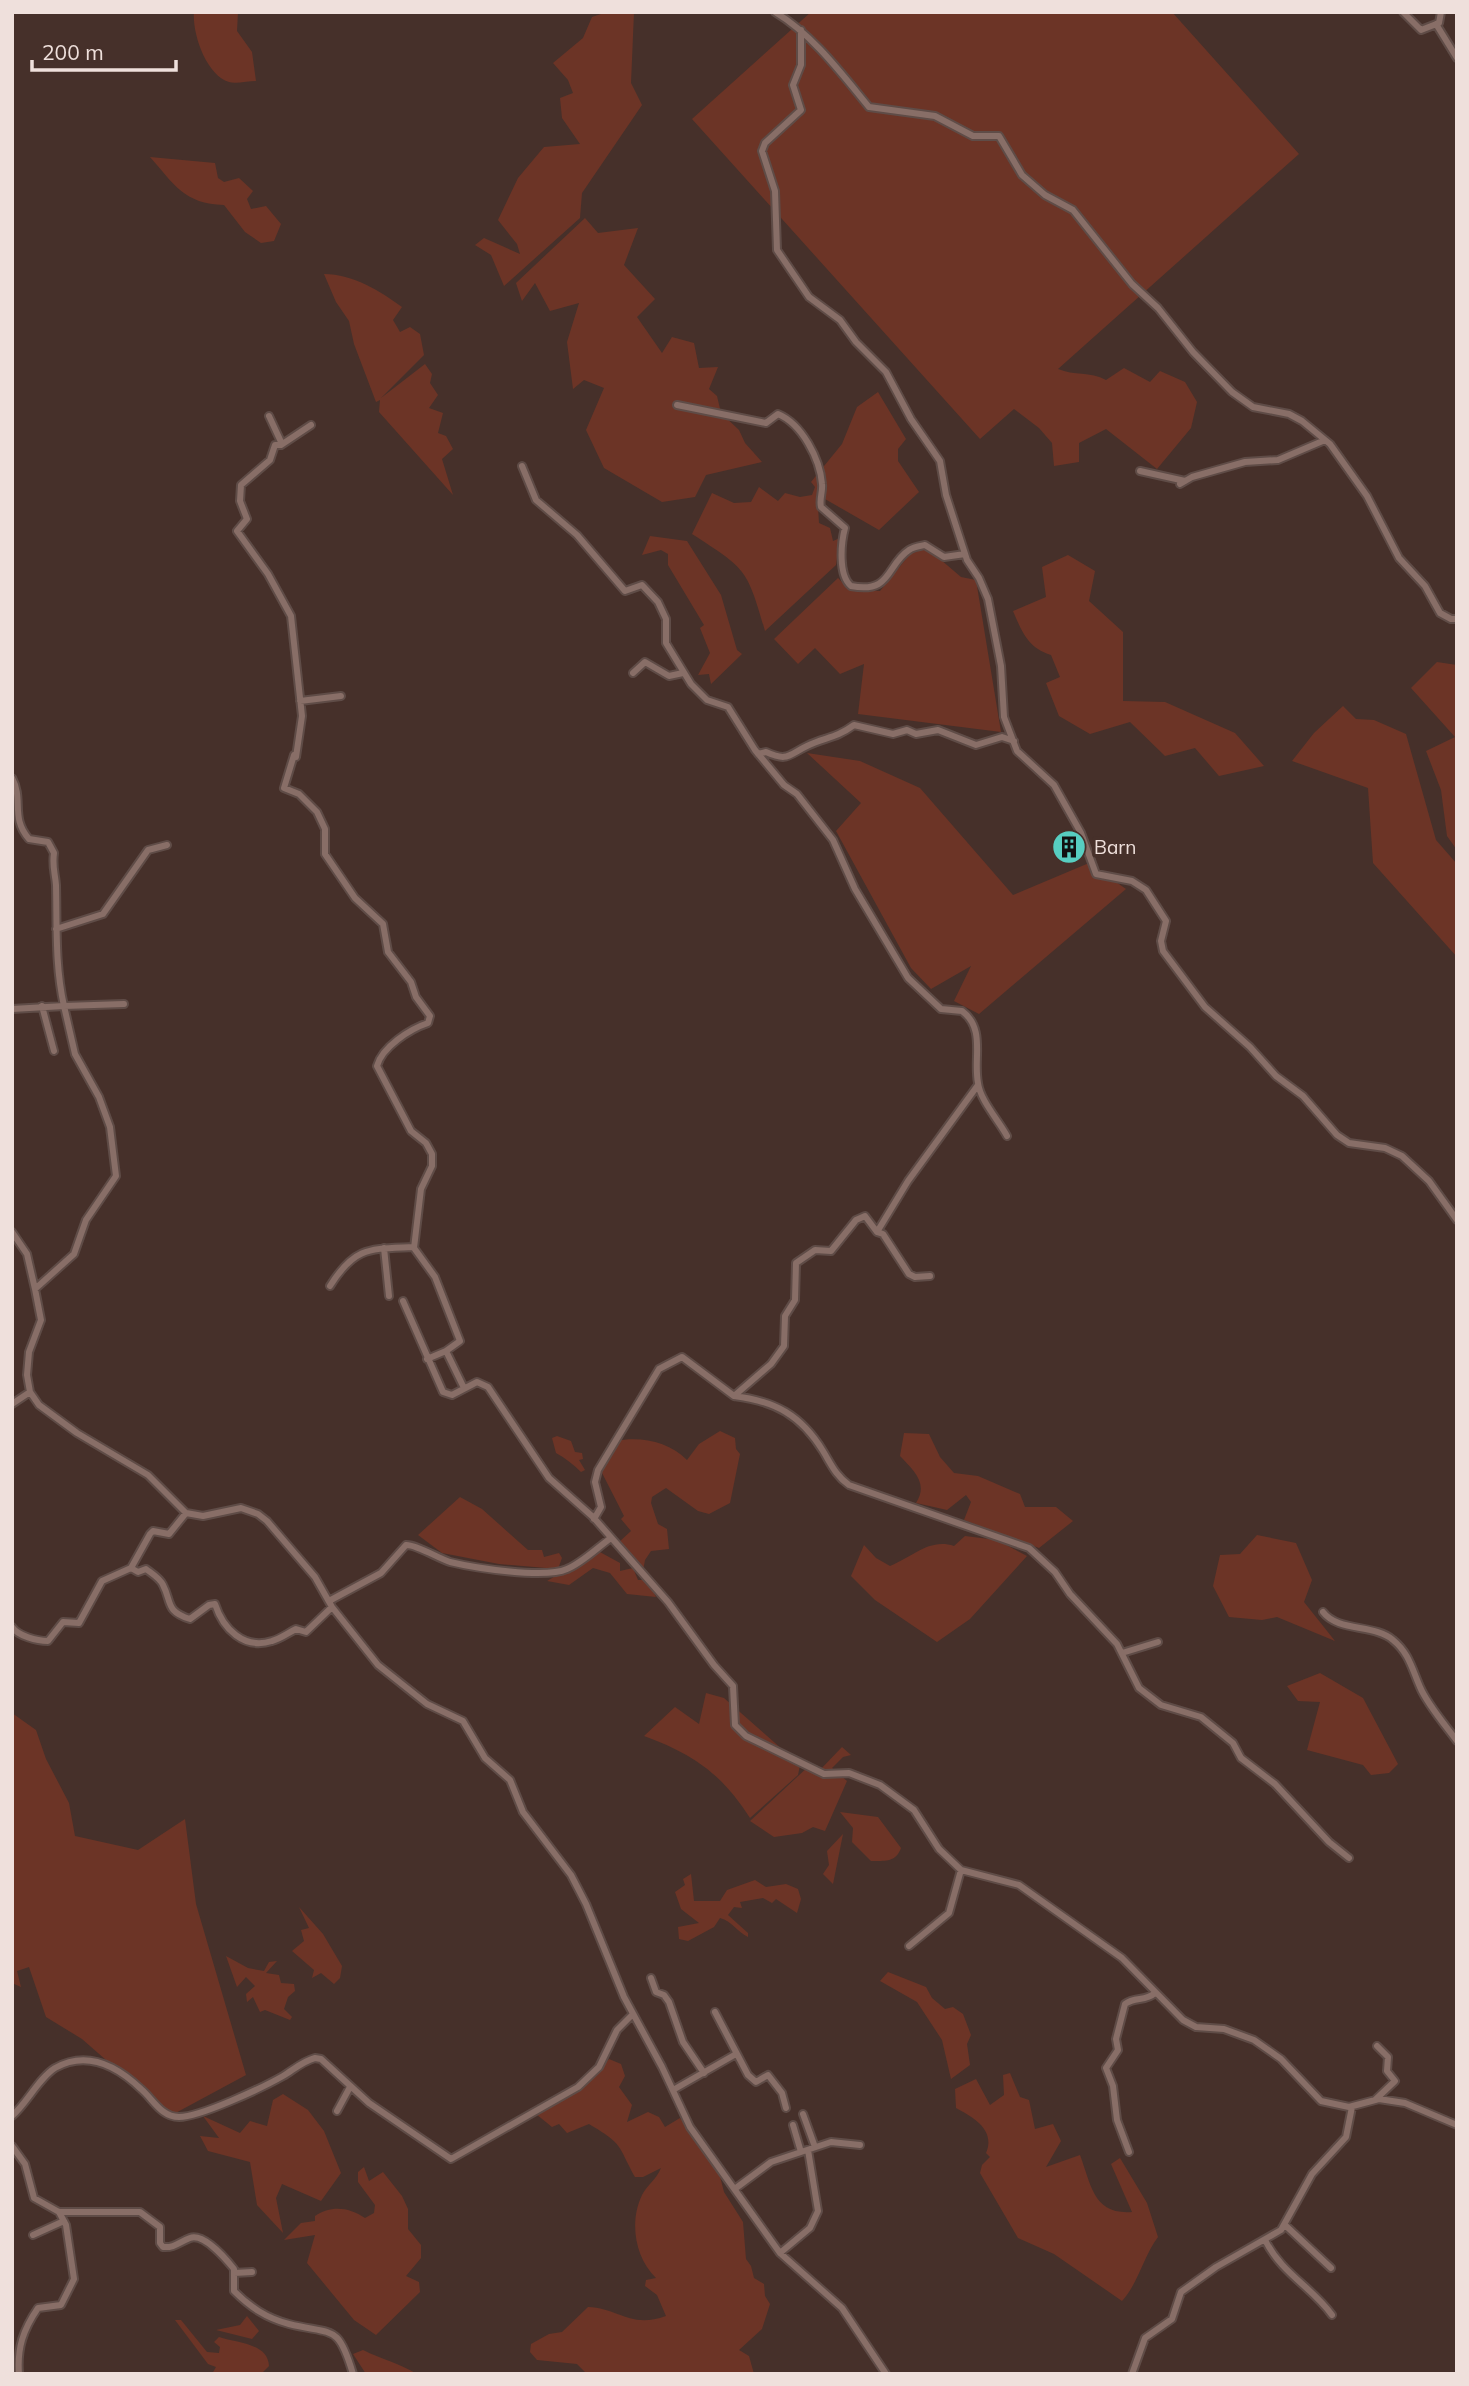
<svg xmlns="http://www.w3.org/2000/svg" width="1469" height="2386" viewBox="0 0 1469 2386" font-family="Mulish,sans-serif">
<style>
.green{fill:#6c3426}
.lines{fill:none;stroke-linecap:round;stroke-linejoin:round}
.minor-casing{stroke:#5f4c47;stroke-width:10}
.minor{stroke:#886e67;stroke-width:6}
.labels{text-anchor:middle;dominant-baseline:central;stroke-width:7;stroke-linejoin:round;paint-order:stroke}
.poi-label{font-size:19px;fill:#efe0dc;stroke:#46302a;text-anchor:start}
</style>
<rect width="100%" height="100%" fill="#46302a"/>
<path class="green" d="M194,12H238L237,31L252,52L256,81C248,81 236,84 229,82C206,75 192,33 194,12Z
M607,12H634L631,83L642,105L582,193L580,218L504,286L491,255L475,245L484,238L520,254L517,244L498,220L518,178L544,147L580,144L562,118L560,98L573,93L568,80L553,63L583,38L592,17Z
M811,12H1172L1299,154L1058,369C1074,376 1090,371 1106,380L1124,368L1150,382L1160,371L1185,382L1197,402L1191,428L1157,469L1106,429L1079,443V462L1054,466L1052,443L1039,428L1014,409L980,439L692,119Z
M150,157L215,163L218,178L224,182L239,178L253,191L247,199L251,209L266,206L281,224L274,241L261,243L245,232L224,205C184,204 174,184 150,157Z
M585,218L598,233L638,228L624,265L655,299L637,317L662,353L672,337L694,343L699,368L718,367L709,389L717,396L721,413L739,430L745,443L762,462L706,475L695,497L662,502L604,468L586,430L604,388L584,380L573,389L567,342L579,303L550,311L535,283L522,301L516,283Z
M324,274C353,274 380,291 402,307L393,320L400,332L410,327L420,334L424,355L381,398L425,364L432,374L430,383L438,395L429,408L443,413L438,433L446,436L453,449L442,459L453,495L379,412L380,400L376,402L354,344L349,321L336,302Z
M878,392L906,439L898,449V461L919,492L879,530L825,499L817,490L819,523L830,528L833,541L840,538L836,565L765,631C747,568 746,569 692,534L712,493L734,503L751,502L759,487L778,501L785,493L800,497L812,495L815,487L811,482L842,444L857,407Z
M650,536L687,541L721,595L737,650L742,654L711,684L709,674L698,675L710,653L700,628L704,625L668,565V554L661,550L642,555Z
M927,548L961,577L976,580L1001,732L858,714L864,664L840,674L815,648L798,664L774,639L838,578L849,589L880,591L910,554Z
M1068,555L1095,571L1089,601L1123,632V701L1165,702L1235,733L1264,766L1219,776L1195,748L1165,756L1130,722L1090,734L1059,716L1046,683L1060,677L1051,655C1028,648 1022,632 1013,611L1046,597L1042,567Z
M1437,662L1457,665V850L1447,836L1441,790L1426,751L1455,737L1411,688Z
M1343,706L1356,719L1374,720L1406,734L1436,840L1457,864V957L1373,863L1368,788L1292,761L1314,733Z
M807,753L860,761L920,788L1013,895L1089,863L1126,889L979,1014L954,1001L971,966L931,989L911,968L836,831L861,803Z
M720,1431L735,1438L736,1449L740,1454L730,1503L709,1514L698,1511L666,1488L652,1497L651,1503L658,1524L667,1529L669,1549L651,1551L645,1560L643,1571L618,1543L631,1531L621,1519L624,1516L600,1469L616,1441C641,1436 669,1442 687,1460L699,1444Z
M904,1433L929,1434L940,1457L954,1473L978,1476L1020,1494L1025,1507H1056L1073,1521L1039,1548L964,1520L971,1502L966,1495L947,1510L916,1503C929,1483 913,1470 900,1456Z
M557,1436L571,1441L575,1452L582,1453L583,1459L579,1460L585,1470L581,1472C574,1465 565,1458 556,1453L552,1438Z
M460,1497L482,1509L528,1550H542L544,1557L559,1553L562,1558L558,1569L499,1564L442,1553L418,1535Z
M1257,1535L1296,1543L1312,1580L1304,1602L1335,1641L1277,1617L1262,1620L1229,1617L1213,1586L1220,1555L1240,1554Z
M965,1536L997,1540L1027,1556L970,1619L937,1642L875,1600L851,1576L864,1545L876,1558L890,1566C913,1557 929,1538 954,1546Z
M598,1551L620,1563V1571L633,1568L638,1580H648L656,1597L627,1594L610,1573L593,1568L569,1585L547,1581Z
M1320,1673L1363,1698L1398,1764L1389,1773L1371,1775L1363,1765L1307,1750L1320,1702L1298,1701L1287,1686Z
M706,1693L724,1698L800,1765L798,1775L750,1818C721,1773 693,1754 644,1736L675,1707L699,1724Z
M12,1713L36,1730L46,1759L69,1803L75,1836L138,1850L185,1819L196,1904L246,2075L170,2116L82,2039L46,2017L29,1967L17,1971L21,1987L12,1983Z
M842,1747L851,1755L843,1757L832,1768L847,1781L825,1831L813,1827L802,1833L774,1837L750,1821L811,1764L820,1770Z
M840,1812L878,1817L901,1848C896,1862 886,1861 871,1861L852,1842L853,1828Z
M843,1834L833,1884L823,1874L829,1865L827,1851Z
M691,1874L694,1901H720L727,1890L755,1880L766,1887L786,1884L798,1889L801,1899L797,1913L776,1899L772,1903L763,1898L740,1902L742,1908L734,1907L728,1915L748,1933V1937C737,1932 732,1921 720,1918L714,1927L688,1941L679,1939L678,1927L699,1923L681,1909L675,1892L685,1885L683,1879Z
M299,1907L323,1934L342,1966L340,1978L334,1984L321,1973L312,1978L314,1970L292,1951L304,1941L301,1930L309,1928Z
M226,1956L248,1968L264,1971L269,1962L277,1961L266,1973L279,1975L281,1983L294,1984L295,1991L288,1997L284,2009L292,2017L290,2020L265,2010L260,2012L253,1997L247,2002L246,1994L255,1986L246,1977L237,1987Z
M888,1972L926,1987L932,1998L945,2009L953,2007L963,2014L971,2035L967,2044L970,2065L951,2079L942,2040L917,2002L880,1981Z
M609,2059L621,2064L625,2076L619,2087L632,2105L627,2122L648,2112L659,2117L665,2127L680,2118L717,2165L724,2192L743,2222L746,2259L751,2266L754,2278L764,2284L765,2296L770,2304L762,2329L739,2350L749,2356L754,2374H587L577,2364L537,2360L530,2352L531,2344L549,2334L562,2332L588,2307C619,2308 630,2329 666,2316L657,2295L645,2286L646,2280L656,2278C635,2258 629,2222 642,2195C647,2185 656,2180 661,2168L643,2177H635C617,2144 624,2145 589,2124L567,2133L559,2124L552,2127L536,2114L588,2082Z
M1010,2073L1020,2097L1029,2100L1035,2129L1053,2124L1061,2141L1046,2167L1080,2155C1091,2184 1093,2215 1132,2212L1111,2164L1120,2158L1147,2203L1158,2237C1143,2257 1139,2282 1122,2301L1054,2254L1018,2238L980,2173L982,2165L990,2157L986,2153C996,2130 973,2117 956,2108L955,2089L976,2079L990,2105L1004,2095L1003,2075Z
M283,2094L308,2110L324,2131L341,2173L321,2201L282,2184L276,2198L283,2233L257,2205L250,2162L208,2151L200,2136L219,2138L203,2116L240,2133L250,2121L267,2126L273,2100Z
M364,2167L369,2181L383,2172L402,2196L408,2209V2229L421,2245V2258L406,2276L419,2282L420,2292L376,2335L354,2320L307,2263L315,2235L284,2240L301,2223L315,2221V2216C331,2205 349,2207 365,2218L374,2213L375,2205L358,2182V2172Z
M247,2316L259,2331L252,2339L216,2330L240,2325Z
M175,2320H181L207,2352L219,2353L220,2347L214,2342L219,2337C237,2343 268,2343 269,2366L261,2374H212L216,2367L208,2364Z
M363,2350C381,2359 399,2363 417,2374H366L353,2354Z"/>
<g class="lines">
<g class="minor-casing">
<path id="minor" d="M775,12C813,35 841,73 869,107L935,116L973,136H999L1022,175L1045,195L1073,210L1132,284L1158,308L1193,352L1232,392L1253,407L1289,414L1302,421L1330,444L1367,496L1399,558L1425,586L1440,613L1451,619H1457
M1403,12L1421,30L1439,23L1441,12
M1436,24L1457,58
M801,30V65L793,85L801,110L765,143L762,151L775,191L777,250L809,297L840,320L856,342L886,372L911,419L940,461L946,495L967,560L979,578L988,599L1001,666L1004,717L1017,751L1054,785L1081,833L1096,874L1132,881L1146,890L1166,921L1161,941L1163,951L1205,1007L1250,1047L1276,1076L1303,1096L1337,1135L1349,1143L1385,1148L1402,1156L1429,1181L1457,1220
M677,405L766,423L778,414C802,424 820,459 822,484C823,492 819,499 821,507L845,528C841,543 838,575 851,586C892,594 886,565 909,550C913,547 920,546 925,545L944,557L965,554
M269,416L282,444
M522,466L536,500L577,535L625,591L642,585L658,602L666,619V643L691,684L707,700L728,707L755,750L784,785L797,794L833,840L855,889L908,978L941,1009L962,1011C986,1029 973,1058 978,1083C980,1100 999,1121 1007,1136
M1140,471L1185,481
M1180,484L1192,477L1245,462L1278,460L1325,440
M633,673L645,662L669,676L683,673
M300,701L341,696
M758,754L766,752C788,762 788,755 807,746C825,737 835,739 854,725L893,734L907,730L916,734L938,730L976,745L1002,737L1014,741
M294,755L284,788L299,794L317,812L325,829V854L355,898L383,924L388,952L411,982L416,997L430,1016L428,1023C410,1029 382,1047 377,1066L411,1131L426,1143L432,1154V1166L421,1189L414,1248L435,1277L460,1341L446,1351L464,1388
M296,757L302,716L291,616L268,574L237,531L247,519L240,501L241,485L270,460L275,445H281L311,425
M12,778C24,800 10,817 29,839L48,842L54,853C52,867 55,872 56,885C57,927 55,966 64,1006L124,1004
M56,929L103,914L148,850L167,845
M42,1006L54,1051
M12,1009L64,1006L75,1054L99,1097L110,1127L116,1176L86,1220L74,1254L35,1289L41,1320L29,1352L27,1375L30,1392L39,1405L77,1433L148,1475L186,1513L203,1516L241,1508L258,1514L267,1521L315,1577L332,1607L378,1665L427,1704L463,1721L485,1758L510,1780L523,1812L571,1875L586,1904L624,1997L662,2067L690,2127L780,2253L842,2308L886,2374
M12,1232L27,1254L35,1289
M877,1232L908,1181L978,1085
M384,1248L389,1296
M330,1286C355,1246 370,1249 413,1247
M403,1301L443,1392L452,1395L477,1382L488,1387L549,1478L593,1517L668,1602L714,1665L733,1686L735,1725L746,1736L824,1774L849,1773L880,1785L914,1810L939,1849L961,1870L1019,1885L1122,1958L1183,2020L1196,2027L1224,2029L1254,2040L1281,2059L1321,2101L1349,2107L1379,2099L1405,2103L1457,2125
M427,1359L446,1351
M734,1396C775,1401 801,1415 823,1451C831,1464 836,1476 849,1485L1029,1548L1055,1572L1070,1594L1117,1644L1139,1688L1161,1705L1201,1717L1233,1743L1241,1758L1275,1784L1329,1842L1349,1858
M12,1404L30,1392
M186,1513L169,1534L153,1531L150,1534L131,1568L138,1572L146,1569C151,1573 160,1578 163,1585C172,1602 165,1611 190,1619L209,1605L215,1604C223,1629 244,1650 272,1641C280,1639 288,1633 296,1629L306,1632L332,1607
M594,1519L601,1507L595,1482L598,1470L659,1369L682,1357L734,1396L771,1364L784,1346L785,1316L795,1300L796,1263L815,1250L831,1251L856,1220L865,1216L877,1232L883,1234L909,1274L915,1277L930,1276
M329,1601L381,1573L406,1545C415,1544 438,1558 450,1562C475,1568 545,1579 567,1569C582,1563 598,1547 611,1538
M1323,1612C1338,1632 1375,1624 1393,1640C1409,1653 1412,1669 1420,1687C1427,1704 1446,1726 1457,1741
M12,1627C18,1636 37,1641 48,1641L63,1622L79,1623L102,1581L131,1568
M1122,1653L1158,1642
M909,1946L949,1913L961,1870
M651,1978L656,1992L664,1995L669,2002L683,2042L704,2073
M715,2012L748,2075L756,2082L768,2075L782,2093L786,2108
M673,2090L736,2054
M1375,2100L1395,2081L1387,2071L1388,2057L1377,2046
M337,2111L350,2087
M803,2114L815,2147
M12,2116C27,2103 39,2078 55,2068C87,2050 117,2066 141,2089C153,2099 161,2117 179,2117C200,2117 262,2088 283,2076C293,2070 303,2061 315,2058L321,2059L369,2103L451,2159L578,2087L599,2067L617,2030L633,2014
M793,2125L801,2152
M12,2146L25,2164L34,2198L59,2212H140L160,2227V2243L163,2247C175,2248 179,2242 190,2238C204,2233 226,2259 234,2269V2291C250,2307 266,2318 289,2324C333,2335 338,2323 353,2374
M1129,2152L1117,2120L1113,2086L1106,2068L1118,2050L1116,2039L1125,2004C1135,1996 1145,2002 1155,1993
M736,2188L771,2162L831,2142L860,2145
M1285,2225L1331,2268
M33,2235L64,2221
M1265,2240C1282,2274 1312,2287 1332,2315
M780,2253L810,2228L818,2211L808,2150
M234,2273L252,2272
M19,2374C17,2348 23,2330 38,2308L61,2305L74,2279L66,2225L59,2212
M1132,2374L1145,2338L1172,2319L1181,2292L1216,2267L1281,2230L1312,2174L1346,2137L1352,2107"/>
</g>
<use href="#minor" class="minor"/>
</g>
<defs>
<g id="building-disc" transform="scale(1.75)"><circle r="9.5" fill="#57cec1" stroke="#46302a"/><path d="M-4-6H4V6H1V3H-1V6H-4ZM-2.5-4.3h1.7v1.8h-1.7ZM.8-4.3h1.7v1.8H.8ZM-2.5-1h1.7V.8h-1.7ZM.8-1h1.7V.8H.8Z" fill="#111"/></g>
</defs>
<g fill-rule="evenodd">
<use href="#building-disc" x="1069" y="847"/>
</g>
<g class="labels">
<g class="poi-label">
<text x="1094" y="847">Barn</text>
</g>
</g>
<rect width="1469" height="2386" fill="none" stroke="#efe0dc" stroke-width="28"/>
<path d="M32 60v10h144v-10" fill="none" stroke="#efe0dc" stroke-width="3.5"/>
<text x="42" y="60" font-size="21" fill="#efe0dc" stroke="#46302a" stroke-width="5" paint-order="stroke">200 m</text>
</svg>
